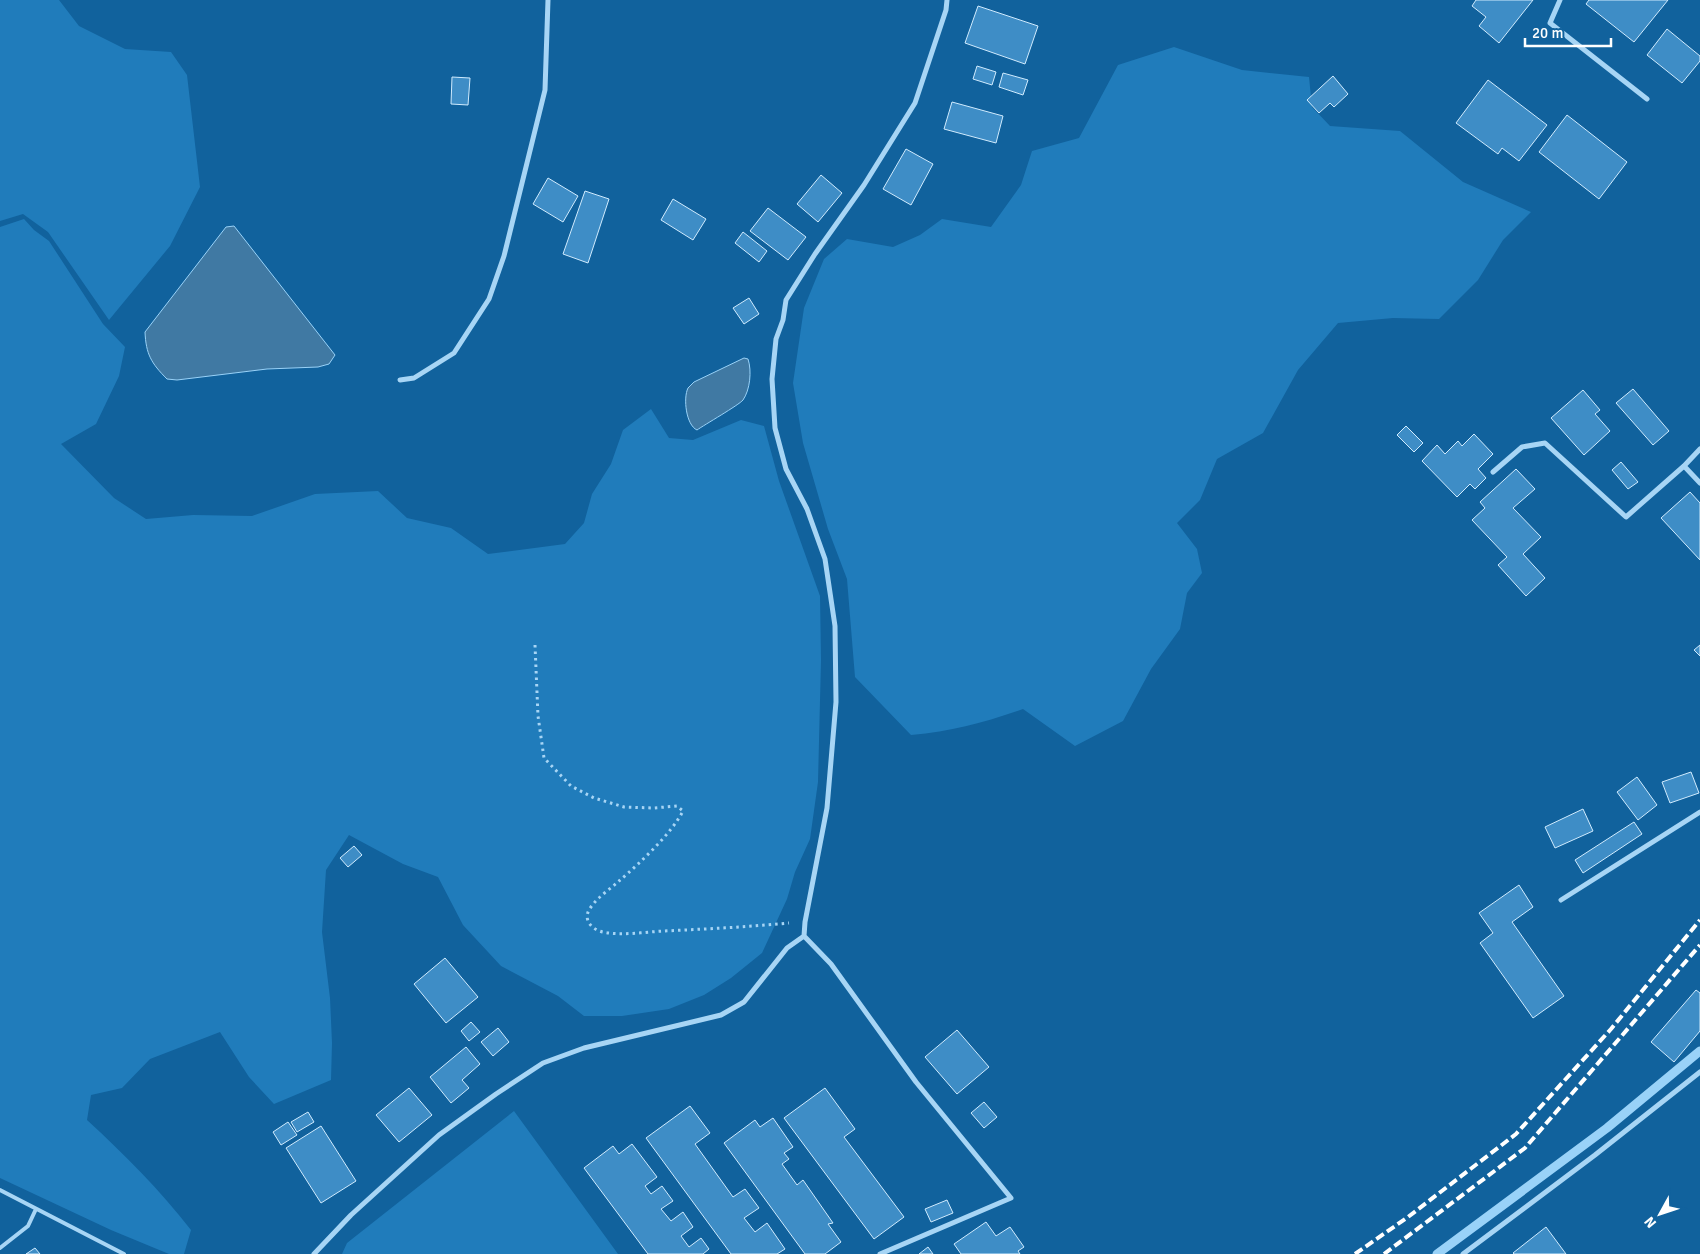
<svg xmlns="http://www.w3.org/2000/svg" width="1700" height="1254" viewBox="0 0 1700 1254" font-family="Signika,sans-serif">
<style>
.green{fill:#207cbb}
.water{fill:#4079a3;stroke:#99d2f8}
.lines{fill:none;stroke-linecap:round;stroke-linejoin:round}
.stream{stroke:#99d2f8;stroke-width:9}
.building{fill:#3e8dc6;stroke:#d0ebfe}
.path{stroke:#a7d5f5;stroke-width:3;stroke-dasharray:2.5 4;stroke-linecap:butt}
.lane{stroke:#a7d5f5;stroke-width:4}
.street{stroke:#a7d5f5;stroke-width:5}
.rail{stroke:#fff;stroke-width:4;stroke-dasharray:9 4;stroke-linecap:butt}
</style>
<rect width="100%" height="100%" fill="#11629d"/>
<path class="green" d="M0,0H59L79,26L125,49L171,52L187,75L200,187L170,246L109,320L48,232L23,214L0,221Z
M1174,47L1242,70L1309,77L1312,107L1330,126L1400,131L1463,182L1531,212L1503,240L1478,280L1439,319L1393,318L1338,323L1298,370L1263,433L1217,459L1200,500L1177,523L1197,549L1202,573L1187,593L1180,629L1151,669L1123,721L1075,746L1023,709C983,723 953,731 911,735L855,677L847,579L828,529L803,443L793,383L804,308L824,259L847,239L893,247L920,235L942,219L991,227L1021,185L1032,151L1079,138L1118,65Z
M24,219L34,230L49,241L103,324L125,347L119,376L96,424L61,444L114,498L146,519L193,515L252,516L315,494L378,491L407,518L451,528L488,554L565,544L584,523L592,494L611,464L623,430L651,409L669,438L693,440L741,420L764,426L779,481L820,596L821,660L818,782L810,839L795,872L787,899L762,953L731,978L704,995L669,1009L622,1016H584L558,996L501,966L463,925L438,877L403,864L349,835L326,870L322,932L330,998L332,1043L331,1080L274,1104L249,1077L220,1032L150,1059L122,1088L91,1095L87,1120C124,1154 160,1190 191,1230L184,1254H169L111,1230L0,1178V227Z
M514,1111L618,1254H342L347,1243Z"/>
<path class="water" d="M234,226L335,355L329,364L318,367L267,369L177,380L167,379C151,363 146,354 145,332L226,227Z
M744,358L748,359C752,371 750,390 743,400C739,405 704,425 697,430C686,425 683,398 688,388C690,386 692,384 694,382Z"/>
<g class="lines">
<path class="stream" d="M1437,1254L1607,1128L1700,1051"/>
</g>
<path class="building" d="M1476,0H1533L1499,43L1479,26L1486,17L1472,6Z
M1589,0H1668L1634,42L1586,4Z
M978,6L1038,26L1025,64L965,43Z
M1667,29L1700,56V61L1682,83L1647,55Z
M977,66L996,72L992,85L973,79Z
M1003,73L1028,80L1023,95L999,87Z
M1333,76L1348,94L1334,107L1330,103L1319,113L1307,100Z
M452,77L470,78L468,105L451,104Z
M1488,80L1547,125L1519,161L1502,148L1498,154L1456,123Z
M952,102L1003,116L996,143L944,129Z
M1567,115L1627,162L1599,199L1539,152Z
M906,149L933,164L911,205L883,189Z
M821,175L842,193L818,222L797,204Z
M548,178L578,196L563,222L533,204Z
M585,191L609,199L588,263L563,254Z
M673,199L706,219L693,240L661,220Z
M768,208L806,237L788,260L750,231Z
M743,232L767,251L759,262L735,243Z
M749,298L759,314L744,324L733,308Z
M1633,389L1669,431L1653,445L1616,403Z
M1583,390L1600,410L1595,414L1610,431L1584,455L1551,418Z
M1406,426L1423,443L1414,452L1397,435Z
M1474,434L1493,454L1478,469L1486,478L1475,489L1470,484L1457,497L1422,461L1437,445L1445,454L1458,441L1462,446Z
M1621,462L1638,482L1628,489L1612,470Z
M1516,469L1535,489L1513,508L1541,537L1523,554L1545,578L1526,596L1498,565L1507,557L1472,520L1485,508L1480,502Z
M1690,492L1700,503V560L1661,518Z
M1700,645V656L1694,650Z
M1691,772L1699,793L1670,803L1662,782Z
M1637,777L1657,805L1638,820L1617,792Z
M1583,809L1593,831L1555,848L1545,827Z
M1634,822L1642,834L1583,873L1575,860Z
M354,846L362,855L348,867L340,858Z
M1519,885L1533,907L1512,922L1564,996L1533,1018L1480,943L1493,933L1479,913Z
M445,958L478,997L446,1023L414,984Z
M1696,990L1700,993V1031L1674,1062L1651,1042Z
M471,1022L480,1032L469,1041L461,1031Z
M498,1028L509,1042L493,1056L481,1042Z
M957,1030L989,1067L957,1094L925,1057Z
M466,1047L480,1064L462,1080L469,1088L451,1103L430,1077Z
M409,1088L432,1115L399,1142L376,1115Z
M825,1088L855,1129L844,1137L904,1217L874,1239L784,1118Z
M984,1102L997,1117L984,1128L971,1113Z
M690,1106L710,1133L695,1144L733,1197L745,1189L759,1208L744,1218L755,1232L767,1223L785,1249L777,1254H731L646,1138Z
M308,1112L314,1122L297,1132L291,1122Z
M773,1118L793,1147L784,1153L789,1159L782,1164L797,1185L803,1180L833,1223L828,1224L841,1242L825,1254H805L724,1143L755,1120L760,1127Z
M288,1122L297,1135L281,1145L273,1132Z
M321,1126L356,1181L321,1203L286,1148Z
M632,1144L657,1177L645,1186L651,1194L662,1186L673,1201L661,1209L671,1221L683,1212L693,1227L681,1236L689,1247L701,1238L709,1249L703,1254H648L584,1168L613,1146L619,1154Z
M947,1200L953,1213L931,1222L925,1209Z
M986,1222L996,1236L1010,1227L1024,1247L1018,1251L1020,1254H961L954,1244Z
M1546,1227L1566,1254H1514L1513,1253Z
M928,1247L933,1254H919Z
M35,1248L40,1254H26Z"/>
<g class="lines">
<path class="path" d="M535,645L538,716L544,758L571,786L594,798L624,807L654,808L677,806L683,811C672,833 639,864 619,881C609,890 596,898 589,910C583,921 593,930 603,932C622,936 644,932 664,931C706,929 747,927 789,923"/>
<path class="lane" d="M0,1190L124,1254
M0,1248L28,1226L36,1209"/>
<path class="street" d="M1560,0L1550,23L1647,99
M400,380L414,378L454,353L489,299L504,256L545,90L548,0
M1684,466L1700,483
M1493,472L1522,447L1545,443L1626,517L1684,466L1700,449
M1561,900L1700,812
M314,1254L351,1215L439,1135L496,1094L543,1063L584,1048L721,1015L744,1002L787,948L804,936
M880,1254L1011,1198L916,1082L831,964L804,936L805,922L827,808L836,702L835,626L825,559L807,509L786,469L775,428L772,379L776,339L783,320L786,300L815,254L864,185L915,103L946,10L947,0
M1463,1254L1595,1155L1700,1072"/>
<path class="rail" d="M1355,1254L1408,1217L1516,1134L1611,1029L1700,920
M1384,1254L1525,1148L1700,945"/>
</g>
<g transform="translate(1660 1214) rotate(230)" stroke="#11629d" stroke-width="4" paint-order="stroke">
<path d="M0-4L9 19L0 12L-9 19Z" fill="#ffffff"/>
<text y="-8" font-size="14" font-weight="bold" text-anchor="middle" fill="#ffffff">N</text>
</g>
<path d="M1525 38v8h86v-8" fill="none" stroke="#ffffff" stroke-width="2.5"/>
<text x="1532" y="38" font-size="15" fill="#ffffff" stroke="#11629d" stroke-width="4" paint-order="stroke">20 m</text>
</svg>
